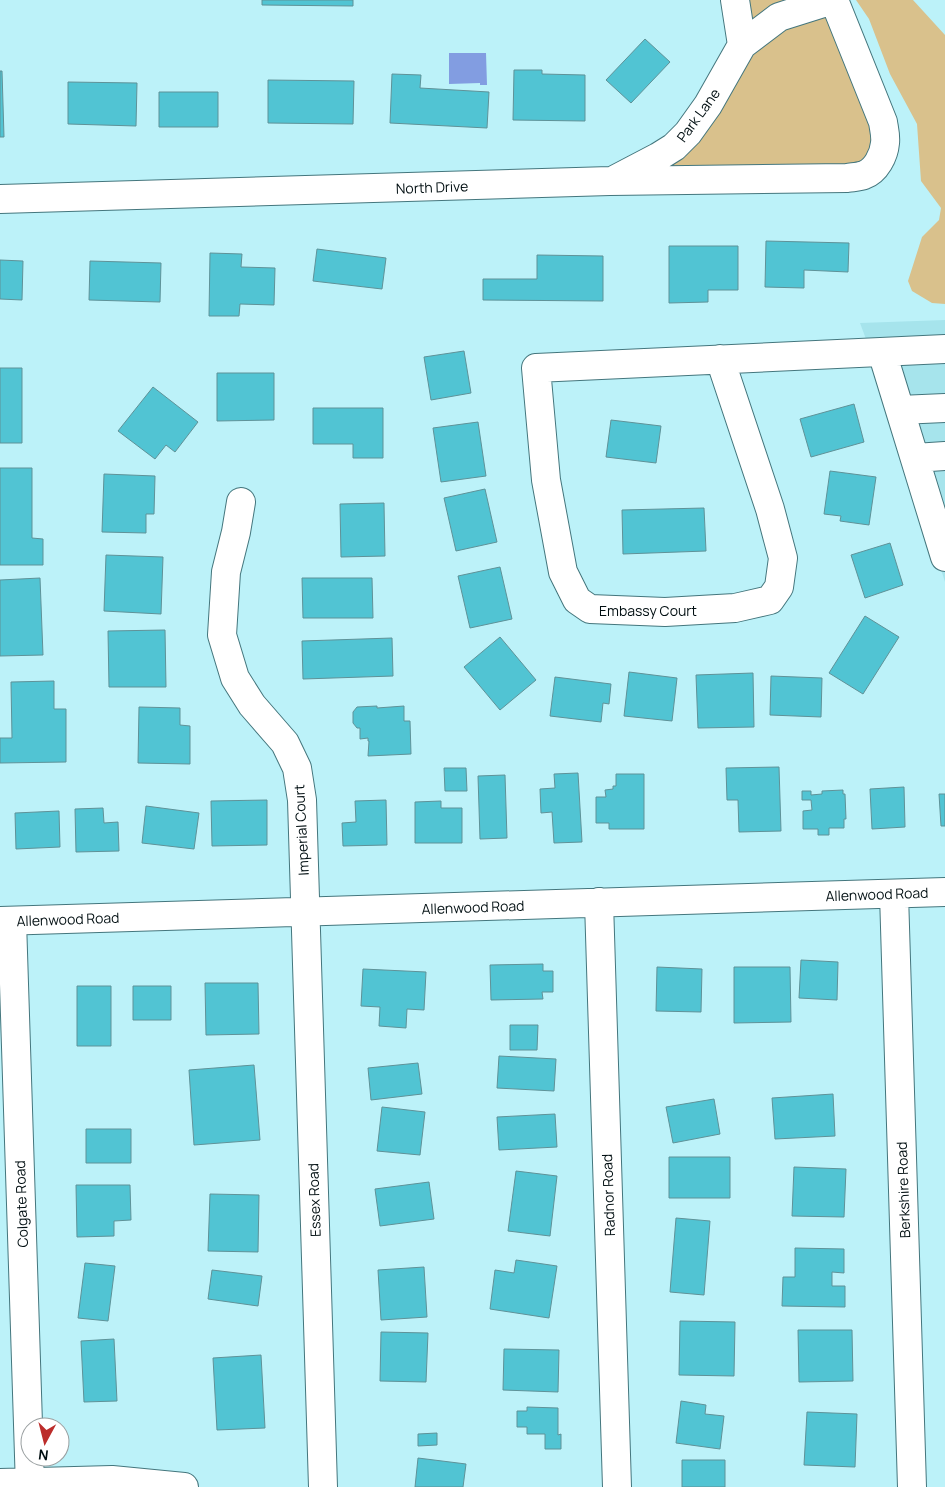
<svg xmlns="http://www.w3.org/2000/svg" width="945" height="1487" viewBox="0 0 945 1487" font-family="Manrope,sans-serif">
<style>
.built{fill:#a6e4ec}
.green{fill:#d9c18c}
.water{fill:#829de1}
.building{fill:#51c4d3;stroke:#5f9298}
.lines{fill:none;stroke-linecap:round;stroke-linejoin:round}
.minor-casing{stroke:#44767d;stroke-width:30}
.minor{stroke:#fff;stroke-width:28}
.labels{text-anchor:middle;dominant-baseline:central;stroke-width:4;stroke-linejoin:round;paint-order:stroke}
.street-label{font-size:14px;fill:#000e11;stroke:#fff}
</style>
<rect width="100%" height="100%" fill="#bcf2f9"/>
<path class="built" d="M945,320V582L882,382L860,323Z"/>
<path class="green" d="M735,0H834L883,122L877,166L610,181L658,157L742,45Z
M856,0H913L945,35V304L932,303L912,291L908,281L922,237L939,220L941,208L921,181L917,124L890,74L869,19Z"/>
<path class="water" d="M449,53H486L487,85H480V83L449,84Z"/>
<path class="building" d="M262,0H353V6L262,5Z
M645,39L670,62L631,103L606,80Z
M514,70H542V74L585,75V121L513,120Z
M0,71H2L4,137H0Z
M392,74L421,75L420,88L489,92L487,128L390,123Z
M268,80L354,81L353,124L268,123Z
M68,82L137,83L136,126L68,124Z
M159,92H218V127H159Z
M766,241L849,243L848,272L804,270V288L765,287Z
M669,246H738V290H708V302L669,303Z
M317,249L386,258L382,289L313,281Z
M210,253L242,254L241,267L275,268L274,305L240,304L239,316H209Z
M537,255L603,256V301L483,300V279H537Z
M0,260L23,261L22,300L0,299Z
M90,261L161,263L160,302L89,300Z
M464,351L471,393L431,400L424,357Z
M0,368H22V443H0Z
M217,373H274V420L217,421Z
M153,387L198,422L175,452L166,445L155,459L118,431Z
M854,404L864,442L811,457L800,419Z
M313,408H383V458H353V444H313Z
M611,420L661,426L656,463L606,457Z
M478,422L486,476L441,482L433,428Z
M0,468H32V538L43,539V565H0Z
M830,471L876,477L869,525L840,521L841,516L824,514Z
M104,474L155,476L154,514H146V533L102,532Z
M485,489L497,542L456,551L444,498Z
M384,503L385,556L341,557L340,504Z
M704,508L706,551L623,554L622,510Z
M890,543L903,585L865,598L851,555Z
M106,555L163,557L161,614L104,611Z
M500,567L512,619L470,628L458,576Z
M40,578L43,655L0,656V580Z
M302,578H372L373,618H303Z
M865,616L899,637L863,694L829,673Z
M165,630L166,687H109L108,631Z
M500,637L536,680L500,710L464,667Z
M392,638L393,676L303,679L302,641Z
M629,672L677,678L672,721L624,716Z
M753,673L754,727L698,728L696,675Z
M771,676L822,678L821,717L770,715Z
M555,677L611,684L609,704L603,703L601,722L550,716Z
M54,681V709H66V762L0,763V738H12L11,682Z
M377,706V708L404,706V721H410L411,754L368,756L369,741H368V738L360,739V728H357L353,723V712L357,707Z
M139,707L180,708V725L190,726V764L138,763Z
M779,767L781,831L739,832L738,800H727L726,768Z
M444,768H466L467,791H445Z
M578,773L582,842L554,843L552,812L541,813L540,789L555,788L554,774Z
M616,774H644V829H609V823H596V797H606L605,790L613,789V786H616Z
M505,775L507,838L480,839L478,776Z
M904,787L905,827L872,829L870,789Z
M843,790V794H845L846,819H844V828H829V835H818V829H803V811L812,810L811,800H802V791H811V795L822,794V791Z
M939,794H945V826H941Z
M267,800V845L212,846L211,801Z
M386,800L387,845L343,846L342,823L356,822L355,801Z
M441,801V808H462V843H415V802Z
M146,806L199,813L194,849L142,843Z
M103,808L104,823L118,822L119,851L76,852L75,809Z
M59,811L60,847L16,849L15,813Z
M801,960L838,962L837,1000L799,998Z
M543,964V971H553V992H542L543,999L491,1000L490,965Z
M657,967L702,969L701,1012L656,1011Z
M734,967H790L791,1022L734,1023Z
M363,969L426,972L424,1010L407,1009L406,1028L379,1026L380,1007L361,1006Z
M205,983H258L259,1034L206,1035Z
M77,986H111V1046H77Z
M133,986H171V1020H133Z
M510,1025H538L537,1050H510Z
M499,1056L556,1059L554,1091L497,1088Z
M418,1063L422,1094L371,1100L368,1068Z
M254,1065L260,1140L194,1145L189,1070Z
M833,1094L835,1136L775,1139L772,1098Z
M714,1099L720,1134L673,1143L666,1107Z
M382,1107L425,1112L420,1155L377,1151Z
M555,1114L557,1147L499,1150L497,1117Z
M86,1129H131V1163H86Z
M669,1157H730V1198H669Z
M794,1167L846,1169L844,1217L792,1216Z
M516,1171L557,1176L550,1236L508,1231Z
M429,1182L434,1219L380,1226L375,1189Z
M76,1185H130L131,1220L114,1221V1236L77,1237Z
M210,1194L259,1195L258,1252L208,1251Z
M676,1218L710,1221L704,1295L670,1292Z
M795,1248L844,1249V1273L832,1272V1286H845V1307L782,1306L783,1277H795Z
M516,1260L557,1266L549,1318L490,1309L495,1270L514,1273Z
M85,1263L115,1266L108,1321L78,1318Z
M424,1267L427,1317L381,1320L378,1270Z
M212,1270L262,1276L258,1306L208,1299Z
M680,1321L735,1322L734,1376L679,1375Z
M798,1330H852L853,1381L799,1382Z
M381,1332L428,1333L426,1382L380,1381Z
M114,1339L117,1401L84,1402L81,1341Z
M504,1349L559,1350L558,1392L503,1390Z
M261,1355L265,1428L217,1430L213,1358Z
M681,1401L706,1405L705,1414L724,1416L720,1449L676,1443Z
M527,1407L558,1408V1435L561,1434V1449H545V1434H527V1427H517V1411H527Z
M807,1412L857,1414L855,1467L804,1465Z
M437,1433V1445L418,1446V1434Z
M418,1458L466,1464L463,1487H415Z
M682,1460H725V1487H682Z"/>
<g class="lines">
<g class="minor-casing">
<path id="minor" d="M735,0L742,45
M616,179L658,157L674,147L688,133L708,105L742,45L779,17L833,0
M0,199L610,181L847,178C853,177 859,177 864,175C876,171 884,155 885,143C886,136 884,129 883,122L834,0
M882,352L945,557
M720,359L770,509L783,558L779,587L770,600L735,608L665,612L590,609L577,600L563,572L546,480L536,368L945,349
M900,410L945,408
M915,458L945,456
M241,502L236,532L226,572L222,635L235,678L252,705L285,743L297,768L302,800L323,1487
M894,894L912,1487
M599,902L617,1487
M0,921L945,892
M12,921L30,1487
M0,1483L112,1480L184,1487"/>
</g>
<use href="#minor" class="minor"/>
</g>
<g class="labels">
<g class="street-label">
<text transform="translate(698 115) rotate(-54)">Park Lane</text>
<text transform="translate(432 187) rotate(-2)">North Drive</text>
<text x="648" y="610">Embassy Court</text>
<text transform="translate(301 830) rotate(-93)">Imperial Court</text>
<text transform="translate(877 894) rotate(-2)">Allenwood Road</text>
<text transform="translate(473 907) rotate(-2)">Allenwood Road</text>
<text transform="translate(68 919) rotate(-2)">Allenwood Road</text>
<text transform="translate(903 1190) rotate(-92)">Berkshire Road</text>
<text transform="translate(608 1195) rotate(-92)">Radnor Road</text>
<text transform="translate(314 1200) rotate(-92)">Essex Road</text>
<text transform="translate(21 1204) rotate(-92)">Colgate Road</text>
</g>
</g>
<g transform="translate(45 1442) rotate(187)"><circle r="24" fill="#ffffff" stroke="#999fa0"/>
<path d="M0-4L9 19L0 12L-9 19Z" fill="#bc2d2b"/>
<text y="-8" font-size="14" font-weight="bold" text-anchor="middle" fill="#000e11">N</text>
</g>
</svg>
